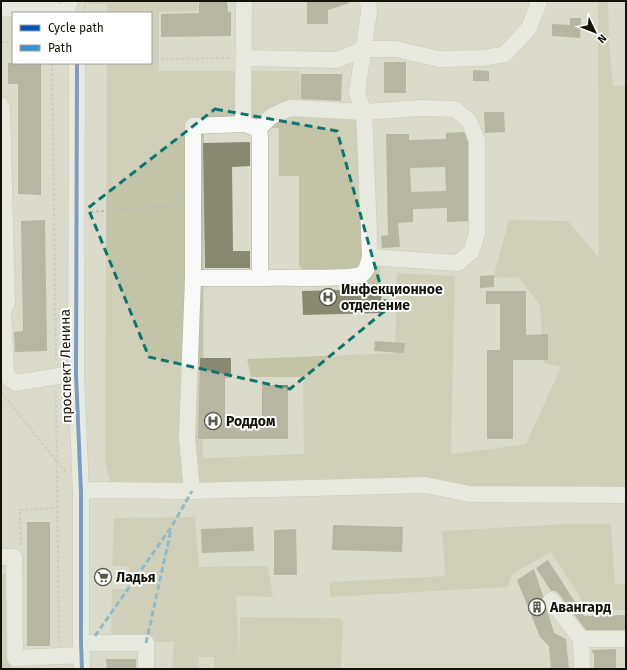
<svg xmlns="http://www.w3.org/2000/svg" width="627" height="670" viewBox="0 0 627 670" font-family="'Fira Sans',sans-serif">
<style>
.green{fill:#c3c4a7}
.building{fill:#898973;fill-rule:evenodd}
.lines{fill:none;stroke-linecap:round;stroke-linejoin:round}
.minor-casing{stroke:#b4b4a8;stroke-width:17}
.path{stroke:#bcbcb7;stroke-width:2;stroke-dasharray:3 2;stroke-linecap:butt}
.minor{stroke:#f9faf7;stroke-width:16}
.quiet{stroke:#3892d1;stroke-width:3;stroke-dasharray:6 3;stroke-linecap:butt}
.cycleway-casing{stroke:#fff;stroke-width:6}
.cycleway{stroke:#0057b8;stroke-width:4}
.marked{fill:none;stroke:#0f766e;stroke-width:3;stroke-dasharray:8 5;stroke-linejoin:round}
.labels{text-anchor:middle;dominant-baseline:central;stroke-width:4;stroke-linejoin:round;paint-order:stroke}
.poi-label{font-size:14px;font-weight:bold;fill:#121208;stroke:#fff;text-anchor:start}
.street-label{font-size:14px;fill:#121208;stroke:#fff}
</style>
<rect width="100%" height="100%" fill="#dadbca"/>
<path class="green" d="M88,1H198V11L159,12V71H300L301,116L373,117V255H380V284H312L299,265V176H279V128H204L203,458L304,454L303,377H251L247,359L395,353L397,273L455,276L451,454L526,444L561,367L544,363L540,305L518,277L493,278L509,220L568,221L599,258L598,1H608L609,43L613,86L626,85V488L111,485L105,462L107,63H151V13H107V4H89Z
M195,517L199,567L268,566L273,597L236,596L239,658L240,617L340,618L343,621L341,669H242L239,667V669H214V657H199V669H172L174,642L111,641L112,589H126L130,567L112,566L114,518Z
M564,524H611L615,584H626V610H588L551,552L512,574L508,587L330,597V582L445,576L442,531Z
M1,574H10L11,669H1Z"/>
<path class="building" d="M199,1H227L228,12H231V36L161,37V14L199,13Z
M307,1H349V3L328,10V24H307Z
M570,18H581L580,38L552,36V24L570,25Z
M384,62H406V93H384Z
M8,63H41V195L18,194V84H8Z
M473,70L489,71V81H473Z
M301,74H342L341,101L301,99Z
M484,112H504L505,132L485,133Z
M464,132L468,142V221L447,222V208L413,209V222L398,223L400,247L382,248L381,236L388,235L386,134H409V140L446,139V133ZM445,167L446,191L411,192L410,168Z
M250,142V166L232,167L233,251H250V268H205L203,143Z
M45,220L47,351L15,352L14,332L23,331L21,221Z
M494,275V287L480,288V276Z
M381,289L382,313L303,315L302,291Z
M486,291H526V335L548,334V360H513V439H487V350H500V304H486Z
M375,341L405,343L404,353L374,351Z
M200,358H231V378H225V418H262V385H288V439H198Z
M27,522H50V646H27Z
M333,525L403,527L402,552L332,550Z
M253,527L254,551L202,553L201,529Z
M296,529L297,575H274V530Z
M548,560L584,616L626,615V630H586L559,594L555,591H551L536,568Z
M534,569L543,596L542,602L547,610L554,633L566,639L569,669H551L549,646L540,637L517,580Z
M616,649V669H594V655L591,650Z
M106,659H136V669H107Z"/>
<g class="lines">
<g class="minor-casing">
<path id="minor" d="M1,9C20,8 43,2 60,13
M66,13L70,1
M243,58L337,60L363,49H396L438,59L484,58L505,54L529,28L538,5V1
M77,63L76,373L81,493V643L82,669
M1,105L2,108L7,303L3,310L6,372L9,378L16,383L76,373
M258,129L272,116L290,108L364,112L421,108L455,109L469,121L477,140V234L471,252L458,263L370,257
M193,278H260V136L258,129L248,125
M260,278C276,277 354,280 362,274C368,270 368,264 370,257L364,112L357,93L369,12L368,1
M192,491L187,438L193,278V126L243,124L244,5
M81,493L93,490L192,491L425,485L470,494L626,495
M1,557H14L15,658L82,655
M551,600L581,639H626
M581,639L582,669
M81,643H146V669"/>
</g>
<path class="path" d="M85,13V1
M1,42H13
M151,59L230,58
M52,63L56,362
M91,212L180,205
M56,390L59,642
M1,392L67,474
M21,545L20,510L58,508"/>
<use href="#minor" class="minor"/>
<path class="quiet" d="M95,636L172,526L192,491
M146,643L171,530"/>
<g class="cycleway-casing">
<path id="cycleway" d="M77,63L76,373L81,493V643L82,669"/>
</g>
<use href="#cycleway" class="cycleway"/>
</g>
<path d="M0 0H627V670H0ZM215,109L337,131L387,309L290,389L149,357L88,208Z" fill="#dadbca" fill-opacity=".55" fill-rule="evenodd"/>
<path class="marked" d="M215,109L337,131L387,309L290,389L149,357L88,208Z"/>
<defs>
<g id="hospital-ring" transform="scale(0.9)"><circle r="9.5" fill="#fff" stroke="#58584c" stroke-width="1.5"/><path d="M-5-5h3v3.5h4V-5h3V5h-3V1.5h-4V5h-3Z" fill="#58584c"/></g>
<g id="supermarket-ring" transform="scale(0.9)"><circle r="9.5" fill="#fff" stroke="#58584c" stroke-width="1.5"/><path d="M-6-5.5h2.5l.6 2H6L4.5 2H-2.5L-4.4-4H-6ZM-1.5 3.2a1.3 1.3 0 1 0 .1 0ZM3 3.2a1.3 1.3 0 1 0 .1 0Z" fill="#58584c"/></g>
<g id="building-ring" transform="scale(0.9)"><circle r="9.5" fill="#fff" stroke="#58584c" stroke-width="1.5"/><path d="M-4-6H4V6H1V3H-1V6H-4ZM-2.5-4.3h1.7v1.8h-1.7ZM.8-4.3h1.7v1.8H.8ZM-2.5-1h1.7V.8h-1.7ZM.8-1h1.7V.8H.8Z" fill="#58584c"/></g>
</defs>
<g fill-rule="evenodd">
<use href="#hospital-ring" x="328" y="297"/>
<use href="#hospital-ring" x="213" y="421"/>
<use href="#supermarket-ring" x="103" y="577"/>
<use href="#building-ring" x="537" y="607"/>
</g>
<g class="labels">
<g class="poi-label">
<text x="341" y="289">Инфекционное<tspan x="341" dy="16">отделение</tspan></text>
<text x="226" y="421">Роддом</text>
<text x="116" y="577">Ладья</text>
<text x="550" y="607">Авангард</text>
</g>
<g class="street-label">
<text transform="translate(66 366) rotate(-91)">проспект Ленина</text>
</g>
</g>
<rect width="627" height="670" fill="none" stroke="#121208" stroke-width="4"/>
<rect x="12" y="12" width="140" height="52" fill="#ffffff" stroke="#a0a09c"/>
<rect x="20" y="25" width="20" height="6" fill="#0057b8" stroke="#a0a09c"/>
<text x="48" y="32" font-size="12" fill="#121208">Cycle path</text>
<rect x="20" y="45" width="20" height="6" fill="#3892d1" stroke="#a0a09c"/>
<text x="48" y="52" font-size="12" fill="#121208">Path</text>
<g transform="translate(595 32) rotate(133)" stroke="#ffffff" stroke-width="3" paint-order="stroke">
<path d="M0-3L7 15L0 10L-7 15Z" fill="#121208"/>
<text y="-6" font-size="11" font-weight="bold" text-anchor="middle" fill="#121208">N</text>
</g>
</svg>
